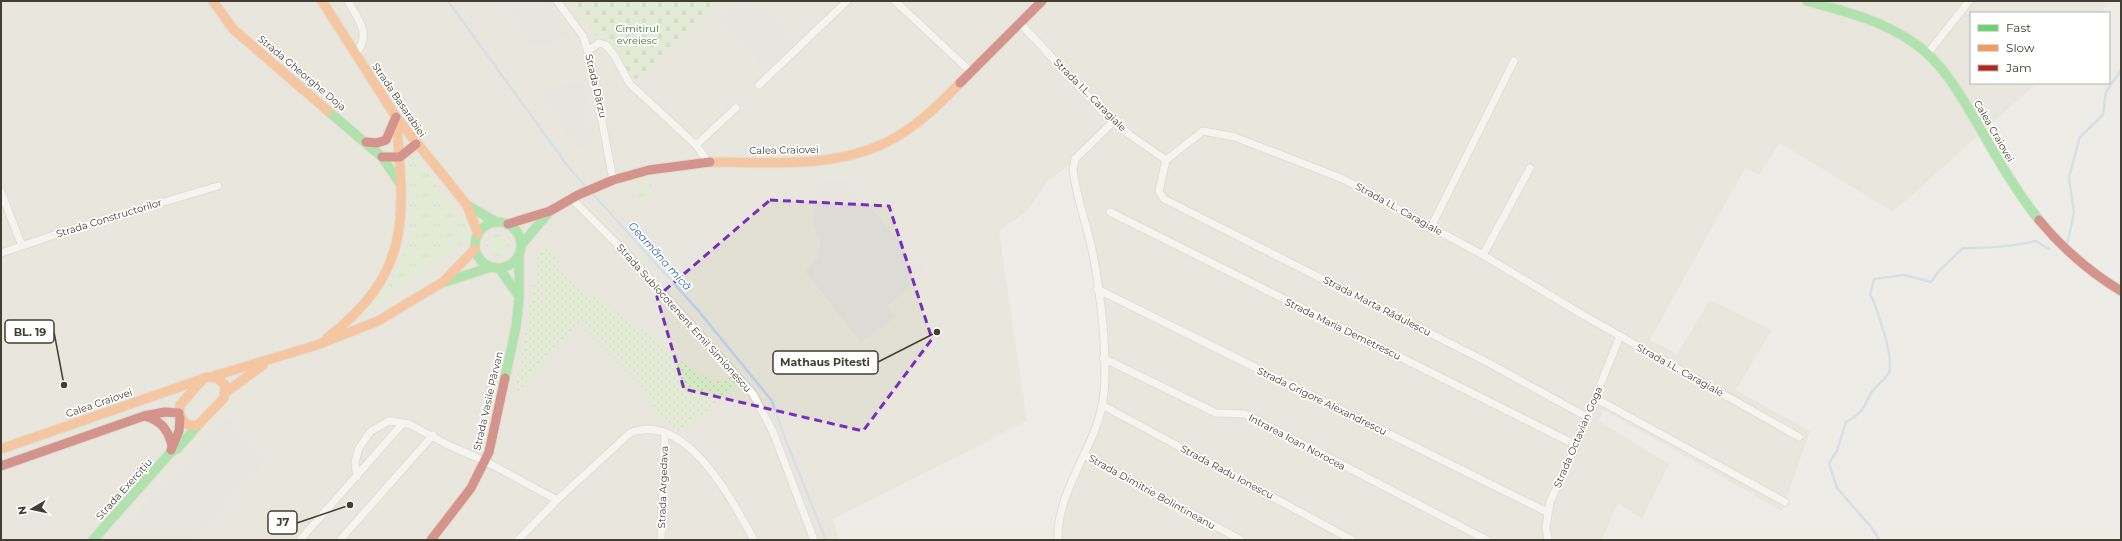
<svg xmlns="http://www.w3.org/2000/svg" width="2122" height="541" viewBox="0 0 2122 541" font-family="Montserrat,sans-serif">
<style>
.residential{fill:#e2dfd3}
.grass{fill:url(#grass-tufts)}
.cemetery{fill:url(#cemetery-stones)}
.park{fill:url(#park-dots)}
.parking{fill:#dddbd6}
.lines{fill:none;stroke-linecap:round;stroke-linejoin:round}
.stream{stroke:#b5cfec;stroke-width:2.5}
.street-casing{stroke:#cccac3;stroke-width:9}
.fast-casing{stroke:#cdcabd;stroke-width:11}
.slow-casing{stroke:#cdcabd;stroke-width:11}
.jam-casing{stroke:#cdcabd;stroke-width:11}
.street{stroke:#fcfcfb;stroke-width:7}
.fast{stroke:#63d668;stroke-width:9}
.slow{stroke:#ff974d;stroke-width:9}
.jam{stroke:#b3261e;stroke-width:9}
.marked{fill:none;stroke:#7b2cbf;stroke-width:3;stroke-dasharray:8 5;stroke-linejoin:round}
.labels{text-anchor:middle;dominant-baseline:central;stroke-width:3.5;stroke-linejoin:round;paint-order:stroke}
.park-label{font-size:10px;fill:#3a7327;stroke:#fff}
.street-label{font-size:10px;fill:#423e33;stroke:#fff}
.water-label{font-size:11px;font-style:italic;fill:#2e67ac;stroke:#fff}
.leader{fill:none;stroke:#423e33;stroke-width:1.5}
.callout-dot{fill:#423e33;stroke:#fff;stroke-width:1.5}
.callout{fill:#fff;stroke:#423e33;stroke-width:1.5}
.callout-label{font-size:11px;text-anchor:middle;font-weight:bold;fill:#423e33}
</style>
<defs>
<pattern id="grass-tufts" width="24" height="20" patternUnits="userSpaceOnUse"><rect width="24" height="20" fill="#d6e9c5"/><path d="M3 7l-1-3M5 7V3M7 7l1-3M15 17l-1-3M17 17v-4M19 17l1-3" fill="none" stroke="#b9c9aa"/></pattern>
<pattern id="cemetery-stones" width="16" height="16" patternUnits="userSpaceOnUse"><rect width="16" height="16" fill="#d6e9c5"/><path d="M2 7V4a2 2 0 0 1 4 0v3zM10 15v-3a2 2 0 0 1 4 0v3z" fill="#b9c9aa"/></pattern>
<pattern id="park-dots" width="8" height="8" patternUnits="userSpaceOnUse"><rect width="8" height="8" fill="#d6e9c5"/><path d="M2 2h.1M6 6h.1" fill="none" stroke="#b9c9aa" stroke-width="1.8" stroke-linecap="round"/></pattern>
</defs>
<rect width="100%" height="100%" fill="#eeece6"/>
<path class="residential" d="M1,1H2109L2102,13H1971V83H2037L1893,212L1780,143L1759,175L1745,168L1650,340L1677,354L1710,300L1772,330L1736,390L1810,431L1782,511L1603,410L1599,421L1669,464L1642,519L1618,503L1602,540H1058L1057,527L1102,405L1101,325L1075,160L1047,182L1027,211L999,231L1027,421L833,519L839,540H1Z"/>
<path class="grass" d="M411,157L416,158L468,226L470,231L469,238L369,311L368,307C374,301 382,295 387,287C413,250 412,207 406,164Z
M651,183L652,195L650,199L642,201L638,199L635,187Z
M487 245a11 11 0 1 1 22 0a11 11 0 1 1-22 0Z"/>
<path class="cemetery" d="M567,1H722L635,80Z"/>
<path class="park" d="M546,244L567,276L580,290L599,299L650,336L692,370L721,383L735,374L742,382L680,432L659,416L642,386L579,323L526,381L513,402L539,254Z"/>
<path class="parking" d="M501,1H546L569,35L554,43L535,47L530,45Z
M735,1H758L795,42L766,69L718,17Z
M583,82L594,143L575,149L540,91Z
M851,180L852,187L927,272L887,306L895,317L861,342L805,271L818,257L821,244L813,222L817,191L815,183Z
M226,417L267,459L194,540H112Z"/>
<g class="lines">
<path class="stream" d="M448,1L570,169L586,187
M591,192L697,309L772,401L783,433L826,540
M2067,245L2074,213L2069,177L2080,137L2103,115L2106,92L2121,70
M1879,540L1872,528L1837,488L1829,463L1837,451L1846,422C1862,414 1863,408 1871,393C1876,385 1884,381 1888,374C1896,362 1877,308 1870,294L1874,279L1904,275L1931,282L1939,271L1963,248C1988,248 2011,247 2036,241L2049,249"/>
<g class="street-casing">
<path id="street" d="M348,1C359,20 372,35 355,55
M557,1L583,36L591,62L613,180
M895,1L971,72
M1020,23L1101,110L1130,135L1166,160L1203,131L1235,137L1343,179L1483,255L1583,315L1799,437
M588,51L599,43L606,45L614,55L630,84L696,145L708,162
M1928,53L1969,1
M759,85L847,1
M696,145L736,108
M1166,160L1159,191L1164,199L1483,360L1587,417
M1,192L22,246
M572,199L632,259L753,394L773,432L814,540
M1110,212L1576,445
M1431,227L1514,61
M1,253L69,230L218,186
M1483,255L1530,168
M1097,289L1547,512
M1103,358L1216,413L1245,414L1487,540
M1595,398L1785,502
M1102,405L1352,540
M1085,455L1241,540
M357,477L355,462L359,448L371,431L389,421L397,422L409,424L450,446L485,461L557,500
M300,540L403,423
M340,540L433,435
M518,540L557,500L630,433C686,410 733,502 754,540
M661,540L665,433
M1058,540C1056,494 1093,450 1102,406C1110,366 1100,286 1091,245C1085,220 1076,195 1073,169L1075,159L1114,121
M1548,540L1546,527L1550,502L1576,445L1620,336"/>
</g>
<g class="fast-casing">
<path id="fast" d="M1807,1C1843,11 1882,20 1914,43C1943,63 1959,93 1977,123C1996,156 2015,190 2039,220
M328,111L382,157L401,185
M467,205L496,222
M475 245a23 23 0 1 1 46 0a23 23 0 1 1-46 0Z
M522,244L550,211
M499,268L518,295
M445,282L491,267
M505,378L516,327L519,299V255
M93,540L171,452L178,448L198,425"/>
</g>
<g class="slow-casing">
<path id="slow" d="M213,1L233,29L328,111
M322,1L396,117L467,205L478,234
M710,162C769,162 832,169 887,142C915,128 938,106 960,83
M327,338C414,271 404,215 396,117
M214,376L317,345L378,321L443,282L475,249
M225,393L263,365
M1,449L208,377L217,378L225,385L224,398L198,425C184,428 178,417 180,405L204,378"/>
</g>
<g class="jam-casing">
<path id="jam" d="M960,83L1042,1
M366,142L377,143L386,140L396,117
M382,157H400L416,144
M2039,220C2063,249 2088,271 2121,291
M508,224L550,211L578,195L613,180L649,170L710,162
M145,416C161,421 168,429 172,446
M171,450L179,431L180,418
M1,466L144,416L165,412L179,413
M431,540L471,488L489,452L505,378"/>
</g>
<use href="#street" class="street"/>
<use href="#fast" class="fast"/>
<use href="#slow" class="slow"/>
<use href="#jam" class="jam"/>
</g>
<path d="M0 0H2122V541H0ZM770,200L889,206L932,339L863,431L684,389L657,297Z" fill="#eeece6" fill-opacity=".55" fill-rule="evenodd"/>
<path class="marked" d="M770,200L889,206L932,339L863,431L684,389L657,297Z"/>
<g class="labels">
<g class="park-label">
<text x="637" y="28">Cimitirul<tspan x="637" dy="12">evreiesc</tspan></text>
</g>
<g class="street-label">
<text transform="translate(302 73) rotate(40)">Strada Gheorghe Doja</text>
<text transform="translate(596 86) rotate(77)">Strada Dârzu</text>
<text transform="translate(1090 95) rotate(45)">Strada I.L. Caragiale</text>
<text transform="translate(399 100) rotate(56)">Strada Basarabiei</text>
<text transform="translate(1994 131) rotate(60)">Calea Craiovei</text>
<text transform="translate(784 150) rotate(-1)">Calea Craiovei</text>
<text transform="translate(1399 209) rotate(29)">Strada I.L. Caragiale</text>
<text transform="translate(109 218) rotate(-17)">Strada Constructorilor</text>
<text transform="translate(1377 306) rotate(27)">Strada Marta Rădulescu</text>
<text transform="translate(684 318) rotate(48)">Strada Sublocotenent Emil Simionescu</text>
<text transform="translate(1343 329) rotate(26)">Strada Maria Demetrescu</text>
<text transform="translate(1680 370) rotate(29)">Strada I.L. Caragiale</text>
<text transform="translate(488 401) rotate(-77)">Strada Vasile Pârvan</text>
<text transform="translate(1322 401) rotate(26)">Strada Grigore Alexandrescu</text>
<text transform="translate(99 403) rotate(-19)">Calea Craiovei</text>
<text transform="translate(1578 437) rotate(-67)">Strada Octavian Goga</text>
<text transform="translate(1297 442) rotate(28)">Intrarea Ioan Norocea</text>
<text transform="translate(1227 472) rotate(28)">Strada Radu Ionescu</text>
<text transform="translate(663 487) rotate(-88)">Strada Argedava</text>
<text transform="translate(124 489) rotate(-48)">Strada Exercițiu</text>
<text transform="translate(1152 492) rotate(29)">Strada Dimitrie Bolintineanu</text>
</g>
<g class="water-label">
<text transform="translate(660 256) rotate(48)">Geamăna mică</text>
</g>
</g>
<path class="leader" d="M64 385L54 332M937 332L878 362M350 505L297 523"/>
<g class="callout-dot">
<circle cx="64" cy="385" r="4"/>
<circle cx="937" cy="332" r="4"/>
<circle cx="350" cy="505" r="4"/>
</g>
<g class="callout">
<rect x="5" y="320" width="49" height="23" rx="4"/>
<rect x="773" y="351" width="105" height="23" rx="4"/>
<rect x="268" y="511" width="29" height="23" rx="4"/>
</g>
<g class="callout-label">
<text x="30" y="336">BL. 19</text>
<text x="825" y="366">Mathaus Pitesti</text>
<text x="283" y="526">J7</text>
</g>
<rect width="2122" height="541" fill="none" stroke="#423e33" stroke-width="4"/>
<rect x="1970" y="12" width="140" height="72" fill="#ffffff" stroke="#b3b2ad"/>
<rect x="1978" y="25" width="20" height="6" fill="#63d668" stroke="#b3b2ad"/>
<text x="2006" y="32" font-size="12" fill="#423e33">Fast</text>
<rect x="1978" y="45" width="20" height="6" fill="#ff974d" stroke="#b3b2ad"/>
<text x="2006" y="52" font-size="12" fill="#423e33">Slow</text>
<rect x="1978" y="65" width="20" height="6" fill="#b3261e" stroke="#b3b2ad"/>
<text x="2006" y="72" font-size="12" fill="#423e33">Jam</text>
<g transform="translate(32 509) rotate(261)" stroke="#ffffff" stroke-width="3" paint-order="stroke">
<path d="M0-3L7 15L0 10L-7 15Z" fill="#423e33"/>
<text y="-6" font-size="11" font-weight="bold" text-anchor="middle" fill="#423e33">N</text>
</g>
</svg>
